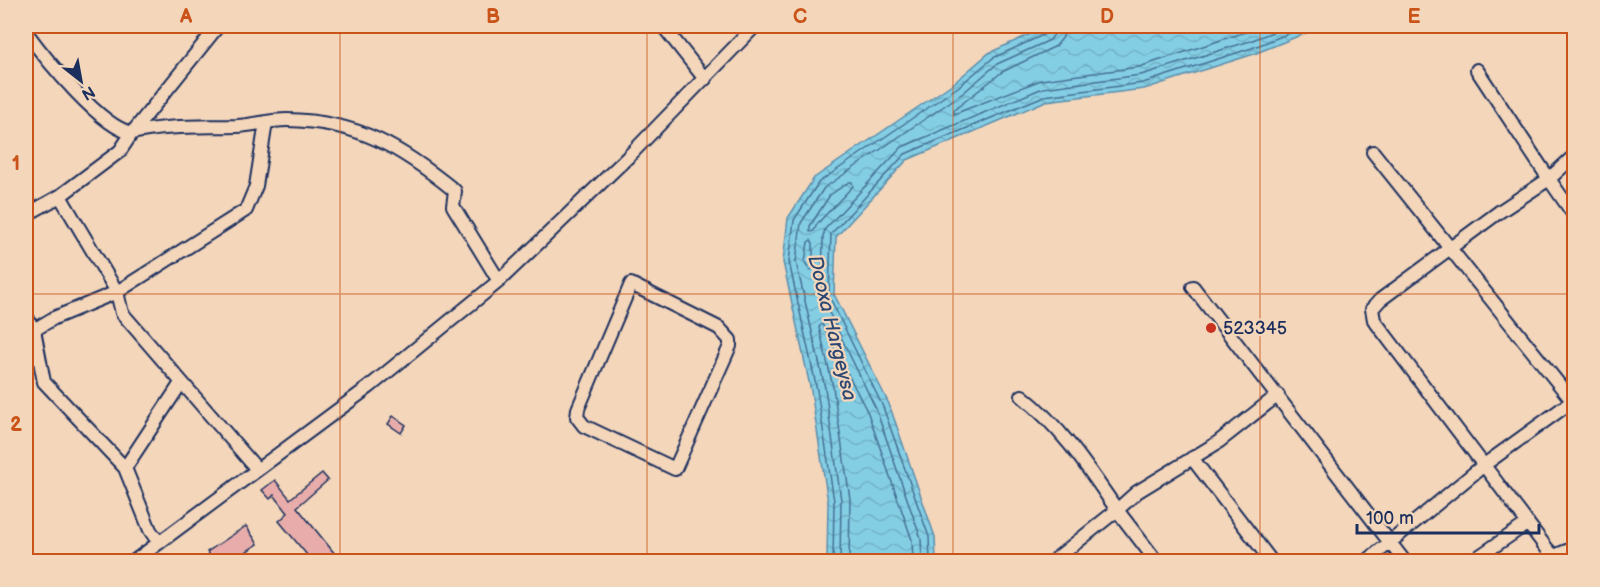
<svg xmlns="http://www.w3.org/2000/svg" width="1600" height="587" viewBox="0 0 1600 587" font-family="'Balsamiq Sans',sans-serif">
<style>
.water{fill:url(#water-waves);stroke:#5a8eae;stroke-width:1.5}
.lines{fill:none;stroke-linecap:round;stroke-linejoin:round}
.shore{stroke:#456f94;stroke-width:1.5}
.building{fill:#e8adaa;stroke:#1b2f5e;stroke-width:1.5}
.street-casing{stroke:#1b2f5e;stroke-width:16}
.street{stroke:#f4d6ba;stroke-width:12}
.grid{fill:none;stroke:#c95318;stroke-width:1.5;stroke-opacity:0.55}
.poi-dot{fill:#c8321e;stroke:#f4d6ba;stroke-width:2}
.labels{text-anchor:middle;dominant-baseline:central;stroke-width:4.5;stroke-linejoin:round;paint-order:stroke}
.poi-label{font-size:18px;fill:#1b2f5e;stroke:#f4d6ba;text-anchor:start}
.water-label{font-size:20px;font-style:italic;fill:#2b4772;stroke:#f4d6ba}
.neatline{fill:none;stroke:#c95318;stroke-width:2}
.grid-label{font-size:20px;text-anchor:middle;font-weight:bold;fill:#c95318}
</style>
<defs>
<pattern id="water-waves" width="16" height="10" patternUnits="userSpaceOnUse" patternTransform="scale(1.5)"><rect width="16" height="10" fill="#84cee4"/><path d="M0 5q4-4 8 0t8 0" fill="none" stroke="#71b1c6"/></pattern>
</defs>
<rect width="100%" height="100%" fill="#f4d6ba"/>
<filter id="ink" filterUnits="userSpaceOnUse"><feTurbulence type="fractalNoise" baseFrequency=".0167" numOctaves="2"/><feDisplacementMap in="SourceGraphic" scale="12" xChannelSelector="R" yChannelSelector="G"/><feConvolveMatrix kernelMatrix="1 2 1 2 8 2 1 2 1" color-interpolation-filters="sRGB"/></filter>
<g filter="url(#ink)">
<path class="water" d="M1048,26H1323L1254,54L1144,89L1046,101L907,160L836,237L834,294L889,404L935,537L936,561H827L828,502L811,391L783,262L788,218L814,178L955,82L989,53Z"/>
<g class="lines">
<path class="shore" d="M1065,26L1063,37L1056,46L1002,72L954,110V114L1041,80L1139,67L1264,26
M849,182H852L853,186L817,224L814,231L810,232V226L830,195Z
M811,240L813,243V268L810,271L805,262L808,242Z
M833,562L834,501L817,390L789,262L794,220L819,182L958,87L993,58L1045,34L1049,26
M840,562L841,500L825,388L796,262L801,223L824,188L963,93L997,64L1050,40L1055,33L1056,26
M849,562L850,499L833,387L819,327L822,324L868,413L912,540L913,562
M922,562L921,539L876,409L822,298L823,237L825,229L902,147L1043,88L1141,75L1250,41L1288,26
M930,562L929,537L883,407L829,296L831,234L905,154L1044,96L1143,83L1252,48L1307,26"/>
</g>
<path class="building" d="M393,416L406,425L401,433L388,424Z
M322,473L328,480L297,507L335,554L326,561H312L279,521L288,513L274,495L270,499L262,490L275,480L290,499Z
M246,526L258,544L232,561H213L207,552Z"/>
<g class="lines">
<g class="street-casing">
<path id="street" d="M663,26L705,79
M1574,26V27
M26,32C45,58 101,128 132,133L218,26
M1477,70L1549,179L1499,212L1380,300L1372,309L1374,320L1548,550L1554,556L1574,548
M1373,152L1574,403
M1574,156L1549,179L1574,215
M26,215L60,196
M631,284L719,328L730,340V346L675,469L584,426L577,417L578,409Z
M1193,287L1405,562
M26,316L34,330
M1022,396C1062,428 1088,468 1117,510L1052,562
M1192,458L1272,562
M125,468L181,383
M256,468L122,313L117,292L60,196L120,151L132,133C166,125 202,127 237,126C254,125 270,120 287,120C358,121 402,148 455,191L453,206L499,281
M159,543L150,530L125,468L44,382L34,330L54,318L117,292L246,210L256,186L266,122
M133,562L369,387L499,281L629,156L755,26
M1157,562L1117,510L1137,492L1217,443L1278,395
M1366,562L1484,465L1574,400
M1471,562L1528,523"/>
</g>
<use href="#street" class="street"/>
</g>
</g>
<path class="grid" d="M340,26V562M647,26V562M953,26V562M1260,26V562M26,294H1574"/>
<circle class="poi-dot" cx="1211" cy="328" r="6"/>
<g class="labels">
<g class="poi-label">
<text x="1223" y="328">523345</text>
</g>
<g class="water-label">
<text transform="translate(832 328) rotate(76)">Dooxa Hargeysa</text>
</g>
</g>
<rect width="1600" height="587" fill="none" stroke="#f4d6ba" stroke-width="66"/>
<g transform="translate(81 81) rotate(149)" stroke="#f4d6ba" stroke-width="4.5" paint-order="stroke">
<path d="M0-4.5L10 22L0 15L-10 22Z" fill="#1b2f5e"/>
<text y="-9" font-size="16" font-weight="bold" text-anchor="middle" fill="#1b2f5e">N</text>
</g>
<path d="M1357 524v9h182v-9" fill="none" stroke="#1b2f5e" stroke-width="3"/>
<text x="1366" y="524" font-size="18" fill="#1b2f5e" stroke="#f4d6ba" stroke-width="4.5" paint-order="stroke">100 m</text>
<rect x="33" y="33" width="1534" height="521" class="neatline"/>
<g class="grid-label">
<text x="186" y="23">A</text>
<text x="493" y="23">B</text>
<text x="800" y="23">C</text>
<text x="1107" y="23">D</text>
<text x="1414" y="23">E</text>
<text x="16" y="170">1</text>
<text x="16" y="431">2</text>
</g>
</svg>
